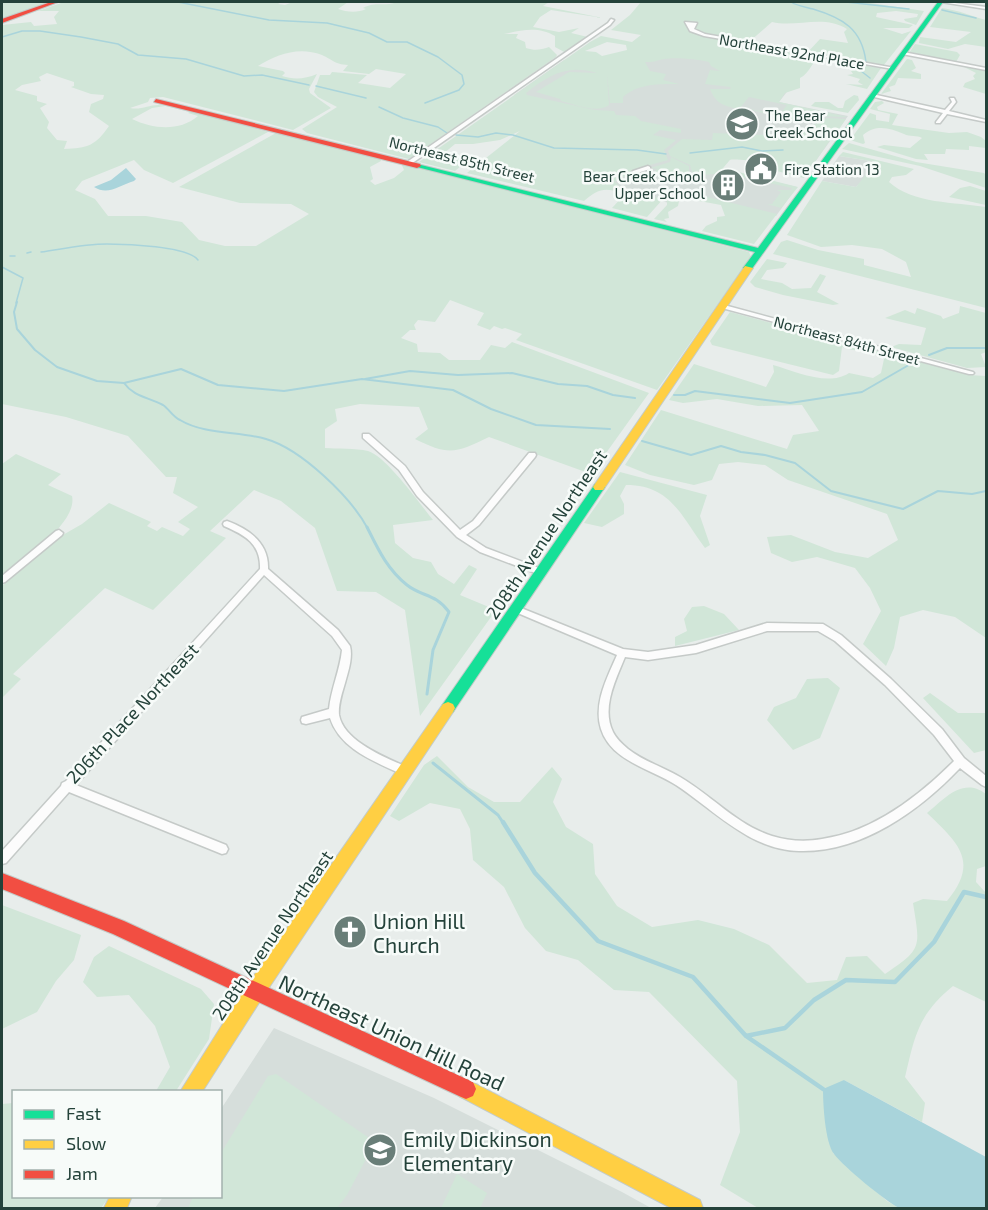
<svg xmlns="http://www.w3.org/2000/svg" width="988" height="1210" viewBox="0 0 988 1210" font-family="'Exo 2',sans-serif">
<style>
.built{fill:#d6dedb}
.green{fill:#d1e6d8;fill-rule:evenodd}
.water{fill:#a9d4db}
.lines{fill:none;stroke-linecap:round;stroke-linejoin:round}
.stream-far3{stroke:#a9d4db;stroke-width:1.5}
.stream-far2{stroke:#a9d4db;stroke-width:2}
.stream-far1{stroke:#a9d4db;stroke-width:3}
.stream{stroke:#a9d4db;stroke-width:4.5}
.street-casing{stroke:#c5cac8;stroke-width:3}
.fast-casing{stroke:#c3cbc8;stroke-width:2}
.slow-casing{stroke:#c3cbc8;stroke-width:2}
.jam-casing{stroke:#c3cbc8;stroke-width:2}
.street{fill:#fcfcfc;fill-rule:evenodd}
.fast{fill:#16e098;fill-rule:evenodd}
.slow{fill:#ffcf43;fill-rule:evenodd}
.jam{fill:#f24e42;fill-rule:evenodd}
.labels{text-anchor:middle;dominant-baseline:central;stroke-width:5;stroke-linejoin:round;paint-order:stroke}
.far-street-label{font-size:15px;fill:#24423a;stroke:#f7fbf9}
.far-poi-label{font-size:15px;fill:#24423a;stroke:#f7fbf9;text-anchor:start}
.street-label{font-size:18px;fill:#24423a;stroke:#f7fbf9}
.near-poi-label{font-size:21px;fill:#24423a;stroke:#f7fbf9;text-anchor:start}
.near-street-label{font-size:21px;fill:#24423a;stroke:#f7fbf9}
</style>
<rect width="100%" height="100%" fill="#e8edeb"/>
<path class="built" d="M701,35L815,56L779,102L848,116L815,162L739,145L718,169L797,187L776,216L683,194L673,204L597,185L514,95L564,60L627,72L670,39Z
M839,156L877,162L881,165L879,169L867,175L856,187L822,181Z
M274,1028L434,1098L622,1192L651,1208H155L163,1197L220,1196L221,1109Z"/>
<path class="green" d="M2,2H51L2,20Z
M64,2H282L278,4L285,5L293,2H348L338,9C346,12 358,13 366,9L363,8C376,1 384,7 397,2H549L543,6L603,18L551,10L540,17L533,27L559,32L579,28L571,33L588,37L566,53L555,47V36C538,26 523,30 504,34H518L516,38L525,42L526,48C535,51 540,50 549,47L557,55L556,57L409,159L307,133L302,129L337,107L318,97L314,92L320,75H330L332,72L367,75L358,83L390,88L406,74L376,69L369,74L343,71L348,65C334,64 333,60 322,55C299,46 277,54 258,66L283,71L285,73L282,76C294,80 305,79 317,74L309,89L310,93L331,108L293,130L163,97L150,98L148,102L130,108C143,111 152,102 165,106L152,108L132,119C153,129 179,132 198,116L188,113L191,111L268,132L173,183L144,170L134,160L82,181L75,190L95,199L108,216H146L182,222L199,240L225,246H256L309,214L291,204L240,203L179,187L276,133L381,158V161L370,167L373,179L370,181L375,185L394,178L404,170L401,163L749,252L751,257L657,390L516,340L522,334L505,328L502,329L494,326L490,330L477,325L484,313L450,300L435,322L418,320L414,325L416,330H410L401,338L417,344L418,352L440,353L449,360H480L491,345L505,348L512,342L649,393L591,474L489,437C456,453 449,456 415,439L428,429L419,407L360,404L335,409L337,421L325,429V448C338,449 355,448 368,451C386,456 420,504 433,520L393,525L395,543L413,558L431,562L438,574L454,584L469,565L477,569L460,595L496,610L420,716L405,610L376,592L337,591L315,528L281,501L254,490L210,531L226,538L153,610L105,588L13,674L21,679L2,698V586L61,536L82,524L109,503L151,522L147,526L157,531L162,527L183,536L190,529L178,522L198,507L173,493L177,477H166L128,436L66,417L2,404V25L31,22L34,26L57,24L54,17L59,11H38ZM47,73L74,82V86L71,87L91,94L104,95L103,99L91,104L89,112L109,126C95,146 88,148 64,149L67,141L57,140L47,128L49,122L40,108L47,104L37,101V96L15,90L22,85L41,81L39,77Z
M641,2H864L924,11L916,25L905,21L904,19L917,17L918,14L896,11L877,13L876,17L913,25L909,28H883L902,34L911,31L883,66L807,53L820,39L848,43L844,32L847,29C823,14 796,28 772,22L749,42L701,35L817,57L819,58C810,64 810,73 800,78V88L785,93L779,102L848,117L814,116L795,122L749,109L780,114L787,105L749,97L739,109C724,106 716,104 710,89H730L731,87L705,84L710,70L720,71L711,66L709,62C698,59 675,57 664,59C654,61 657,62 645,62L650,71L666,74L663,80L679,84C660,84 639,83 623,97V103H610L607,74L609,105C597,114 574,104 561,101L560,99L536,92L569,72L597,73C567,64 549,75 526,93L527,95L595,110L614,111L616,115L635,116L641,121L681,129V133L660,130L653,135L676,140L664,150L668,160L635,169L627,176L616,177L628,181H614L623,190L663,199L647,217L612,208L625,194C605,187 599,188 584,201L467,173L520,131L500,140L473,144H455L443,154L468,160L455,171L419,162L590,42L601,36L632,42L641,35L611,30L630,15ZM607,42L626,45L627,50L602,56L596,52L585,51Z
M942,8C958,10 971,16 986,20V47L965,44L948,49L919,43L920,37L956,42L971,32L930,27Z
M915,44L957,52L960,55L956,62L909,53Z
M907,59L912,60L916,68L911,71L921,74V79L898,78L895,85L889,87L891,91L881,94Z
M853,64L881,68L867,89L846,84L863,85L858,82L860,79L847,75L853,74L851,71L854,69L850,65Z
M964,67L986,70V94L963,87L965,83L975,79L973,76L976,73Z
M854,95L858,96L859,100L848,113L811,106L815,102H829L838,108H843L845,101Z
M882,101L884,103L877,107L878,110L898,114L892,125L949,133L967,132L981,137L986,141V148L969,146V150L946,149L945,154H924L928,160L916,159L877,147L884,145L910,148L922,138C917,135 910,137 904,134C890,128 876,124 863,135L865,143L863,144L850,140L870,113L876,115V120L889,122L890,114L870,109L875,102Z
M827,118L846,119L834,136L810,127Z
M802,131L830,140L804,178L773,170L776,165C770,163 734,158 730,160C729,161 724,167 723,168L798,187L781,208L767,204H772L781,192L777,190H791L792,188L723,173L704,175L692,172L690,165L670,156L668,151L682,139L712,140L713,133L766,135Z
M849,143L916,162L984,173L986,175V188L920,166L842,149Z
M843,152L914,169L906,175L892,177L889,182C913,204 955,202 986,207V308L773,254L781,242L787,240L818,250L864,259V265L911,277L906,262L882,249L852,245L821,247L787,235L822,181L856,187L868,172L879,169L881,165L877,162L839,156Z
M671,157L689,166V173L655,172L657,169L676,171L651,168L670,162Z
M970,186L986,191V205L949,197L960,188Z
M678,190L777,214L754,244L702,231L706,226L717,221V217L725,216L721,205L683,198L679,201L678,206L668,212L669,218L664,219L667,222L654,219L667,205V199H671L676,193L673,192Z
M767,259L787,263L783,268L767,270L761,279L782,283L792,289L811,288L820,274L826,276L817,292L839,304L833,305L783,295L755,287L750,282Z
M960,306L986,313V352L981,354L986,367L967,368L891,347L899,344L921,345L926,328L885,318L905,310L915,314L917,308L941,316L943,319L959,313Z
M730,312L969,375L986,376V638L955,617L923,610L900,617L894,648L886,666L863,644L881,611L870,588L855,568L817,557L792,562L771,553L767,537L791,535L835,552L868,558L898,540L887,514L788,480L765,465L738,462L719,464L712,480L694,485L650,475L625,465L661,410L787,449L793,435L819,431L802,405L758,406L717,399L683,403L669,400L694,364L766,387L774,372L773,365C795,371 828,387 849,373L873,378L881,373L884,359C869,346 858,354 842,347L839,371L833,375L712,345L710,341Z
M16,454L61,474L48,485L72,496C78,524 21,560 2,577V464Z
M620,472L707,495L700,516L710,545L705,548C681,516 671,485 626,485L620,496L624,504V514L602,527L584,523Z
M704,606L724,614L739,630L675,646V637L687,631L684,619L692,607Z
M828,678L840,688L820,738L793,750L767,720L774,707L796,698L807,679Z
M930,693L958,713H986V750L974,753L923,698Z
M437,756L468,787L494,802H520L552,767L562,779L553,802L566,827L593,844L595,874L617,906L652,927L698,920L734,929L769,945L807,983L837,980L846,957L867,956L885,974C923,949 920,947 913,903L923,899L947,901C980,861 958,843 927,813C944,799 963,776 986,794V866L977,869L976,882L986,893V1002L953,986C918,1015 915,1035 905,1077L925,1103L922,1122L844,1080L833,1153L887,1201L899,1208H758L720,1185L740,1132L737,1081L649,992L614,990L578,960L546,951L525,928L504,887L473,860L470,829L460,809L430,803L399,821L390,816L424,765Z
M2,905L81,935L74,960L56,981L37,1012L2,1029Z
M109,946L201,989L214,1004L209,1039L176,1091H156L170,1067L155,1026L129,995L97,997L83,982L94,957Z
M276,1074L375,1142L347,1195L337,1208H188L193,1197L220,1196L221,1153L268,1076Z
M13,1103L14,1196L109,1197L101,1208H2V1104Z
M457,1174L487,1193L480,1208H441Z"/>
<path class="water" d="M126,168L136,179L134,181C120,185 108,196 94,187L111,180Z
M844,1080L986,1157V1208H899C884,1200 844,1167 834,1154C825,1142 823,1104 823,1089Z"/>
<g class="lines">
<path class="stream-far3" d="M178,2L269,20L327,23L369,33L387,42H407L438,57L462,75L464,84L459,90L425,103
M791,2C797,6 806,7 813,9C843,18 862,29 866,62
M846,2L909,9
M942,10L976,18
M2,37L22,31H40L81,37L118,44L138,55L186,59L244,76L262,75L309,85
M864,65L861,71L870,78
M316,86L366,98
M379,107L403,118L438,127L447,133
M456,135L478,137L496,133L513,135L554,148L637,150L666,154
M690,153L742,147L762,151L783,150
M41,252C62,249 85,244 107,244C125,244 188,246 198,260
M27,253L31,252
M10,256H15
M2,267L23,278L16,303"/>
<path class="stream-far2" d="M17,302L14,312L17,329L35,350L57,367L97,381L124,383L181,369L218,385L284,391L362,379L453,390L491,409L536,425L610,429
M929,355L947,348H986
M365,379L410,371L458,375L512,373L558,384L587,386L613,395L635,398
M124,383C134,397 148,397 163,405C169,409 173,417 180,420C205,435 239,431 266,439C301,449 351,497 368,529
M674,395H685L695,391L790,403L862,392L914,362
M642,441L691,455L721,446L741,452L765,455L795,463L831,491L903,509L938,491L972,494L986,491"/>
<path class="stream-far1" d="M367,527C378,549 387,569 407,585C422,597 435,593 449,612L433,650L427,694
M433,763L498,815L504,824"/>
<path class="stream" d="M503,822L535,873L598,941L693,977L746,1036L823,1089
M746,1036L785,1028L814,1000L846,980L895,982L934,942L964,892L986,897"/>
<g class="street-casing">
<path id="street" d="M941,2H947L986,7V9Z
M611,19L614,20L610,25L411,164H407V162L608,23Z
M685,22L697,23L694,29L705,34L895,68L893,69L704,36L690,31Z
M903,52L986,68V70L902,54Z
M872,94L945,110L952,102L950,98H954L956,102L949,111L986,120V122L947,114L940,123H936V122L943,113L870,96Z
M648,166L650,167V169L637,173L632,179L627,178L633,171Z
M724,305L973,372L974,373L973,374H969L722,308L721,307Z
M363,434H369L405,466L423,492L460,530L473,521L529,453H535L536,455L535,457L479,525L466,535L486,548L544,570L545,572L544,574H538L480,552L457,537L417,496L399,470L363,438Z
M227,521C249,529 269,543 268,569L338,630L350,646C353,658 348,672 345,683C342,693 338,705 339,715C344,742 387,758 409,768L410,771L409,774L405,776L401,774C374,761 340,749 330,718L306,724L302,723L301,720L302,717L329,709C331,689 340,670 342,650L332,636L264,575L76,785L226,845L228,849L226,853L222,854L69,792L6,863L2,864V851L61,786L62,783L66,781L260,569C261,544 245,535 224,526L223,524L224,522Z
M59,530L63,533L62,535L5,582L2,583V576L56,531Z
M516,606L623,649L648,652L696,645L767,623L823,624L841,635L891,679L942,729L964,758L986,776V787L982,785L960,768C919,811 861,853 799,851C750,850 714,810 676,785C651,769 611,761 601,729C593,704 607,678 617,655L513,611L511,609L513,607ZM767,631H818L835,641L885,685L934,735L954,761C919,796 873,832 822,839C806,842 788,841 772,836C737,825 711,795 680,777C663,767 643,761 628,749C622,744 616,738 613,732C601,708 616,679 625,657L648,660L696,653Z"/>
</g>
<g class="fast-casing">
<path id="fast" d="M938,2H943L751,270L743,268L755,252L413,166L417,164L758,248Z
M599,483L605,487L603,490L453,712L448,714L443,712L441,708L443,704L595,484Z"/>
</g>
<g class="slow-casing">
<path id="slow" d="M745,266L753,268L603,490H595L593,487L595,484Z
M448,702L453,704L455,708L453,712L262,998L202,1092H180L248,984L443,704Z
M466,1079L700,1200L703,1208H671L459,1096L456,1089L459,1082Z
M110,1196H132L127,1208H104Z"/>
</g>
<g class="jam-casing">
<path id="jam" d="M51,2H58L2,23V19Z
M156,99L420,164L421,166L417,168L154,102Z
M2,873L124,921L473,1082L476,1089L473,1096L466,1099L459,1096L113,934L2,889Z"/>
</g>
<use href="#street" class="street"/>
<use href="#fast" class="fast"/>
<use href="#slow" class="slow"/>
<use href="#jam" class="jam"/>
</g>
<defs>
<g id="school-disc" transform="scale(1.725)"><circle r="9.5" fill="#697e78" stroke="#f7fbf9"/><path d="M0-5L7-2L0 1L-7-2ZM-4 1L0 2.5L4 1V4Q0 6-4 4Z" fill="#fff"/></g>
<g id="civic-disc" transform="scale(1.725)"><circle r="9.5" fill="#697e78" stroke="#f7fbf9"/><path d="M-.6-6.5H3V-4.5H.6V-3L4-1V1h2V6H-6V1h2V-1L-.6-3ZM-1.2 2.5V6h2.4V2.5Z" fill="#fff"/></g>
<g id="building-disc" transform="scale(1.725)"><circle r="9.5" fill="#697e78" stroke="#f7fbf9"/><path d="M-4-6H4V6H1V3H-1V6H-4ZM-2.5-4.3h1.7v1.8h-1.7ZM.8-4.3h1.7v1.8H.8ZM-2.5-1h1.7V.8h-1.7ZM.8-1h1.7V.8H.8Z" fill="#fff"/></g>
<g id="church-disc" transform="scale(1.725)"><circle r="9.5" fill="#697e78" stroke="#f7fbf9"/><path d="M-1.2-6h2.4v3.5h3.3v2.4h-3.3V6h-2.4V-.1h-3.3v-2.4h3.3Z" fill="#fff"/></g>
</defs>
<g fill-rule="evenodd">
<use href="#school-disc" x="742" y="124"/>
<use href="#civic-disc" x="761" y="169"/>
<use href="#building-disc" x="728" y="185"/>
<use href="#church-disc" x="350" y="932"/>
<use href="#school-disc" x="380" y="1150"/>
</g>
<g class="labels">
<g class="far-street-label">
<text transform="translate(792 51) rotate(10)">Northeast 92nd Place</text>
<text transform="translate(462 159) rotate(14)">Northeast 85th Street</text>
<text transform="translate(847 340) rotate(15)">Northeast 84th Street</text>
</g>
<g class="far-poi-label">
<text x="765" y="115">The Bear<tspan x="765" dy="17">Creek School</tspan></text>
<text x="784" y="169">Fire Station 13</text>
<text x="705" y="176" text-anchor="end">Bear Creek School<tspan x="705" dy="17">Upper School</tspan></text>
</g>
<g class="street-label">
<text transform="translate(546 534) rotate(-56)">208th Avenue Northeast</text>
<text transform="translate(132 713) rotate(-47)">206th Place Northeast</text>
<text transform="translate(272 935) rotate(-56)">208th Avenue Northeast</text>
</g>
<g class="near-poi-label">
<text x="373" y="920">Union Hill<tspan x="373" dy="24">Church</tspan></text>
<text x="403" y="1138">Emily Dickinson<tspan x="403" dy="24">Elementary</tspan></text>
</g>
<g class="near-street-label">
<text transform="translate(392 1032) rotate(25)">Northeast Union Hill Road</text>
</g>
</g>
<rect width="988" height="1210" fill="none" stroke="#24423a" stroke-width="6"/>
<rect x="12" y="1090" width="210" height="108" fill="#f7fbf9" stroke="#a3b1ad" stroke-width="1.5"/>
<rect x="24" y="1110" width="30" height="9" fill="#16e098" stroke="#a3b1ad" stroke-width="1.5"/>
<text x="66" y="1120" font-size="18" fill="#24423a">Fast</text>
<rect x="24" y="1140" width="30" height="9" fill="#ffcf43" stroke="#a3b1ad" stroke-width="1.5"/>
<text x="66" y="1150" font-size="18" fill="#24423a">Slow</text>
<rect x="24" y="1170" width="30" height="9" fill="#f24e42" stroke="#a3b1ad" stroke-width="1.5"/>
<text x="66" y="1180" font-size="18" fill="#24423a">Jam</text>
</svg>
